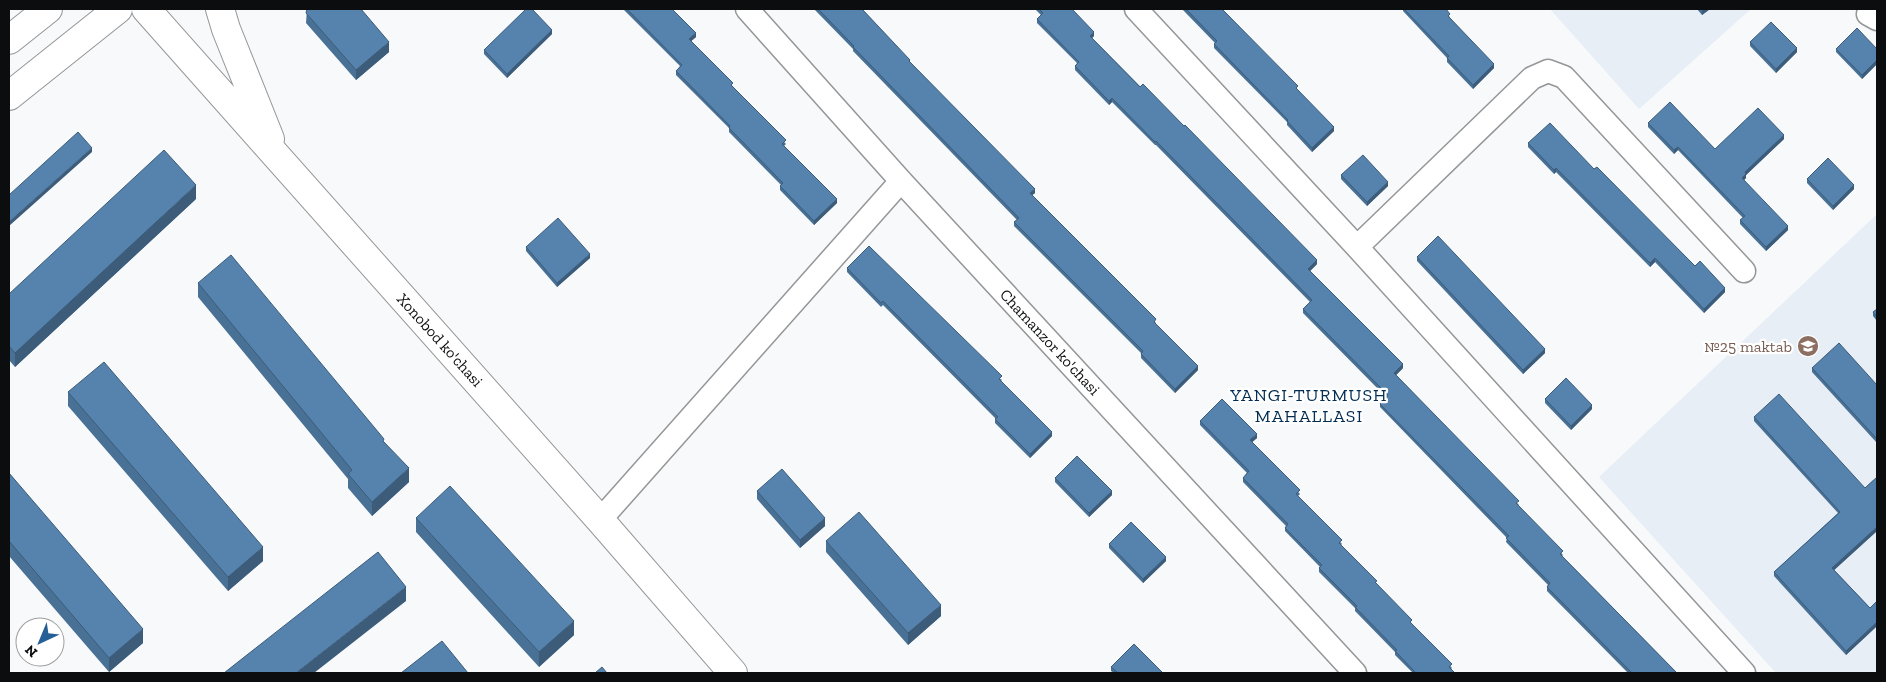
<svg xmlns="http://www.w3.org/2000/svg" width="1886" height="682" viewBox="0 0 1886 682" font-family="'Zilla Slab',serif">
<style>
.built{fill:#e7eef6}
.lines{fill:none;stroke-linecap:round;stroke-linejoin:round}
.street-casing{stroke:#949698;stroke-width:25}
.secondary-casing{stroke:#949698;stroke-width:30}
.street{stroke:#fff;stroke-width:22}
.secondary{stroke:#fff;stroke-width:28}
.wall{fill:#497195}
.shaded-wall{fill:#3c5c79}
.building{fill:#5583ad;stroke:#3c5c79}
.labels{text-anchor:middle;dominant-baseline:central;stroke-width:4.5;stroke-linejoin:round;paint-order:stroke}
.street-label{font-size:16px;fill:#0c0d0e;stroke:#fff}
.education-label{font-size:16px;fill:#785e54;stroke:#fff;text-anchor:end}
.neighbourhood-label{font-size:18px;letter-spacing:1px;fill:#032d52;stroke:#fff}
</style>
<rect width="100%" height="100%" fill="#f7f9fb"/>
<path class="built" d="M1550,9H1751L1639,109Z
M1877,214V673H1776L1599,477Z"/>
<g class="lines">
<g class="street-casing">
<path id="street" d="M747,9L901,181L1355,673
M1136,9L1357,247L1744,673
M1868,14L1877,19
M1357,247L1532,78L1548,71L1564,77L1744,271
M600,520L901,181"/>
</g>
<g class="secondary-casing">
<path id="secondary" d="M146,9L600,520L733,673
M220,9L226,29L270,139
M9,40L48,9
M9,96L118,9"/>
</g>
<use href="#street" class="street"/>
<use href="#secondary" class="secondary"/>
</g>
<path class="wall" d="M307,9L389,52L356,80L306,23Z
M623,9H672L696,37L691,41L786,144L784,146L837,203L814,225L780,190V186L781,185L729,132V128L676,75V71L680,66Z
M814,9H862L910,62L1035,193L1032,195L1156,323V324L1198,370L1175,393L1141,358V353L1014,226V222L1017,220L853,51V49Z
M1035,9H1072L1094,36L1092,38L1317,264L1310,271L1403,368L1396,375L1519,505H1518L1563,555L1562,556L1677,673H1628L1547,591V587L1548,585L1506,542L1507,538L1380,407V404L1386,397L1303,313V309L1310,302L1156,145H1155L1112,102L1109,105L1075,70V66L1077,63L1037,23V19L1041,15Z
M1182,9H1223H1222L1298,90L1334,131L1312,152L1287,125V122L1214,48V44L1215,43Z
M1403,9H1446L1450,18L1494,68L1473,89L1447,62V58L1403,11Z
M1697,9H1710L1702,15Z
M552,34L507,78L484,54V50Z
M1750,42L1797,52L1776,73L1750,46Z
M1836,49H1877V64L1862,79L1836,52Z
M1648,123L1715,149L1784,139L1746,175V178L1744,180L1788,230L1766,251L1740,224V220L1743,218L1678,150L1674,154L1648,127Z
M1528,143L1594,169L1695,266L1725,292L1704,313L1655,262L1650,267L1556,172L1554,174L1528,147Z
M1341,175L1388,186L1367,206L1341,179Z
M1807,179L1854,189L1833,210L1807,183Z
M196,199L15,367L9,360V294Z
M526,247L590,258L557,287L526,251Z
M1417,257L1545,353L1523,374L1417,261Z
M847,268L1002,380L1001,381L1052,436L1030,458L995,423V419H996L883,305L881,307L847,272Z
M198,283L384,442L409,482L372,516L348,488V479L198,297Z
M1877,309V321L1873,316V312Z
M1812,368L1877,385V443L1812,372Z
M68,392L263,561L228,591L68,406Z
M1545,399L1592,409L1571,430L1545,403Z
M1754,417L1865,488L1877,477V531L1834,570L1870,608L1877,601V628L1876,627L1846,655L1774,576V572L1838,513L1754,421Z
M1200,421L1257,438L1252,442L1300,494L1298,496L1342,544L1341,545L1452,668L1451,669L1455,673H1413L1395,655V652L1355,611V608L1319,572V568L1320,567L1285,531V528L1286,526L1243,482V478L1247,473L1200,425Z
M9,473L143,643L109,672L9,556Z
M1055,478L1112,495L1089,517L1055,482Z
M757,491L825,526L800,548L757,499Z
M416,518L574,635L539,667L416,532Z
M826,541L941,616L908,645L826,552Z
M1109,544L1166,561L1143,583L1109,548Z
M1111,667L1163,673H1114L1111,671Z"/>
<path class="shaded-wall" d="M1702,9H1710L1702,15Z
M552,30V34L507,78V74Z
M1094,32V36L1090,40V36Z
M696,33V37L689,43V39Z
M389,42V52L356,80V70Z
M1797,48V52L1776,73V69Z
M1877,60V64L1862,79V75Z
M1494,64V68L1473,89V85Z
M1112,98V102L1109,105V101Z
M1334,127V131L1312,152V148Z
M1784,135V139L1746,175V178L1742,182V178L1745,172Z
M1678,147V150L1674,154V150Z
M92,148V152L9,226V222Z
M1556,168V172L1554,174V170Z
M1388,182V186L1367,206V202Z
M196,185V199L15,367V353Z
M1854,185V189L1833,210V206Z
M1035,189V193L1030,197V193Z
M837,199V203L814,225V221Z
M1788,226V230L1766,251V247Z
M590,254V258L557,287V283Z
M1655,258V262L1650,267V263Z
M1317,260V264L1308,273V269Z
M1725,288V292L1704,313V309Z
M1545,349V353L1523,374V370Z
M1403,364V368L1394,377V373Z
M1198,366V370L1175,393V389Z
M1592,405V409L1571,430V426Z
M1052,432V436L1030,458V454Z
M1257,434V438L1250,444V440Z
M409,468V482L372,516V502Z
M1112,491V495L1089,517V513Z
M825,518V526L800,548V540Z
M1877,527V531L1832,572V568Z
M263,547V561L228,591V577Z
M1166,557V561L1143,583V579Z
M406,587V601L314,673H296Z
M941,605V616L908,645V633Z
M574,621V635L539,667V652Z
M1876,623V627L1846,655V651Z
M143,629V643L109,672V658Z"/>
<path class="building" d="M307,9H361L389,42L356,70L306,13Z
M526,9H532L552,30L507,74L484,50Z
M627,9H672L696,33L689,39L733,83L731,85L786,140L782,144L837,199L814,221L780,186L783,183L729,128L730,126L676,71L682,65Z
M818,9H862L910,60L909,61L1035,189L1030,193L1156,319L1154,322L1198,366L1175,389L1141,354L1143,351L1014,222L1019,218L853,47L854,46Z
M1039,9H1072L1094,32L1090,36L1140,87L1143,84L1184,126L1185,125L1317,260L1308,269L1403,364L1394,373L1519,501L1516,503L1563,551L1560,554L1677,673H1632L1547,587L1550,583L1506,538L1509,536L1380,404L1388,395L1303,309L1312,300L1156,141L1155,142L1112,98L1109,101L1075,66L1079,62L1037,19L1043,13Z
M1186,9H1222L1298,86L1296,88L1334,127L1312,148L1287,121L1288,120L1214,44L1217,41Z
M1404,9H1446L1450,14L1448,16L1494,64L1473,85L1447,58L1449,56Z
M1771,22L1797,48L1776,69L1750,42Z
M1857,28L1877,49V60L1862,75L1836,49Z
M1670,102L1715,149L1758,108L1784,135L1745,172L1746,174L1742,178L1788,226L1766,247L1740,220L1745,216L1678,147L1674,150L1648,123Z
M1550,123L1594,169L1597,167L1695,266L1700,261L1725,288L1704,309L1655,258L1650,263L1556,168L1554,170L1528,143Z
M78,132L92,148L9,222V195Z
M164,150L196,185L15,353L9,346V294Z
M1363,155L1388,182L1367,202L1341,175Z
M1828,158L1854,185L1833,206L1807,179Z
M558,218L590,254L557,283L526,247Z
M1438,236L1545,349L1523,370L1417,257Z
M869,246L1002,376L999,379L1052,432L1030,454L995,419L998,417L883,301L881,303L847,268Z
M231,255L384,439L383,441L409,468L372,502L348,474L352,470L198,283Z
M1877,309V317L1873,312Z
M1839,343L1877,385V439L1812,368Z
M104,362L263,547L228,577L68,392Z
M1566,378L1592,405L1571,426L1545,399Z
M1779,394L1865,488L1877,477V527L1832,568L1870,608L1877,601V624L1876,623L1846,651L1774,572L1840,512L1754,417Z
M1222,399L1257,434L1250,440L1300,490L1296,494L1342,540L1339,543L1377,581L1375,582L1412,620L1410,622L1452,664L1449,667L1455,673H1416L1395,651L1397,650L1355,607L1357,606L1319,568L1322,565L1285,528L1288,524L1243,478L1249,471L1200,421Z
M1077,456L1112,491L1089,513L1055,478Z
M782,469L825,518L800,540L757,491Z
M9,473L143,629L109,658L9,541Z
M450,486L574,621L539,652L416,518Z
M859,512L941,605L908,633L826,541Z
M1131,522L1166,557L1143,579L1109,544Z
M378,552L406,587L296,673H224Z
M442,641L468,673H401Z
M1134,644L1163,673H1118L1111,667Z
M602,667L607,673H595Z"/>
<defs>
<g id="school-disc" transform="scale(1.125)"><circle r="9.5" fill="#8d6e63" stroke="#fff"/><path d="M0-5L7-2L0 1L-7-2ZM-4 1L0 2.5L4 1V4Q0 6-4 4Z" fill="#fff"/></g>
</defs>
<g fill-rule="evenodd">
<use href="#school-disc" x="1808" y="346"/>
</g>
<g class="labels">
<g class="street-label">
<text transform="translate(440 340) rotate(48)">Xonobod ko'chasi</text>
<text transform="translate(1050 342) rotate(47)">Chamanzor ko'chasi</text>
</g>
<g class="education-label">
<text x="1792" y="346">№25 maktab</text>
</g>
<g class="neighbourhood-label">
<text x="1309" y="395">YANGI-TURMUSH<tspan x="1309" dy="21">MAHALLASI</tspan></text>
</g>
</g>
<rect width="1886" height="682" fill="none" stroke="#0c0d0e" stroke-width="20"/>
<g transform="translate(40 642) rotate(224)"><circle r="24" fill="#ffffff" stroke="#9e9e9f"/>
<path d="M0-4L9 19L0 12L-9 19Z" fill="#255f96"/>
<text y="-8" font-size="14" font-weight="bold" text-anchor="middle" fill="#0c0d0e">N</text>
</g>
</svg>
